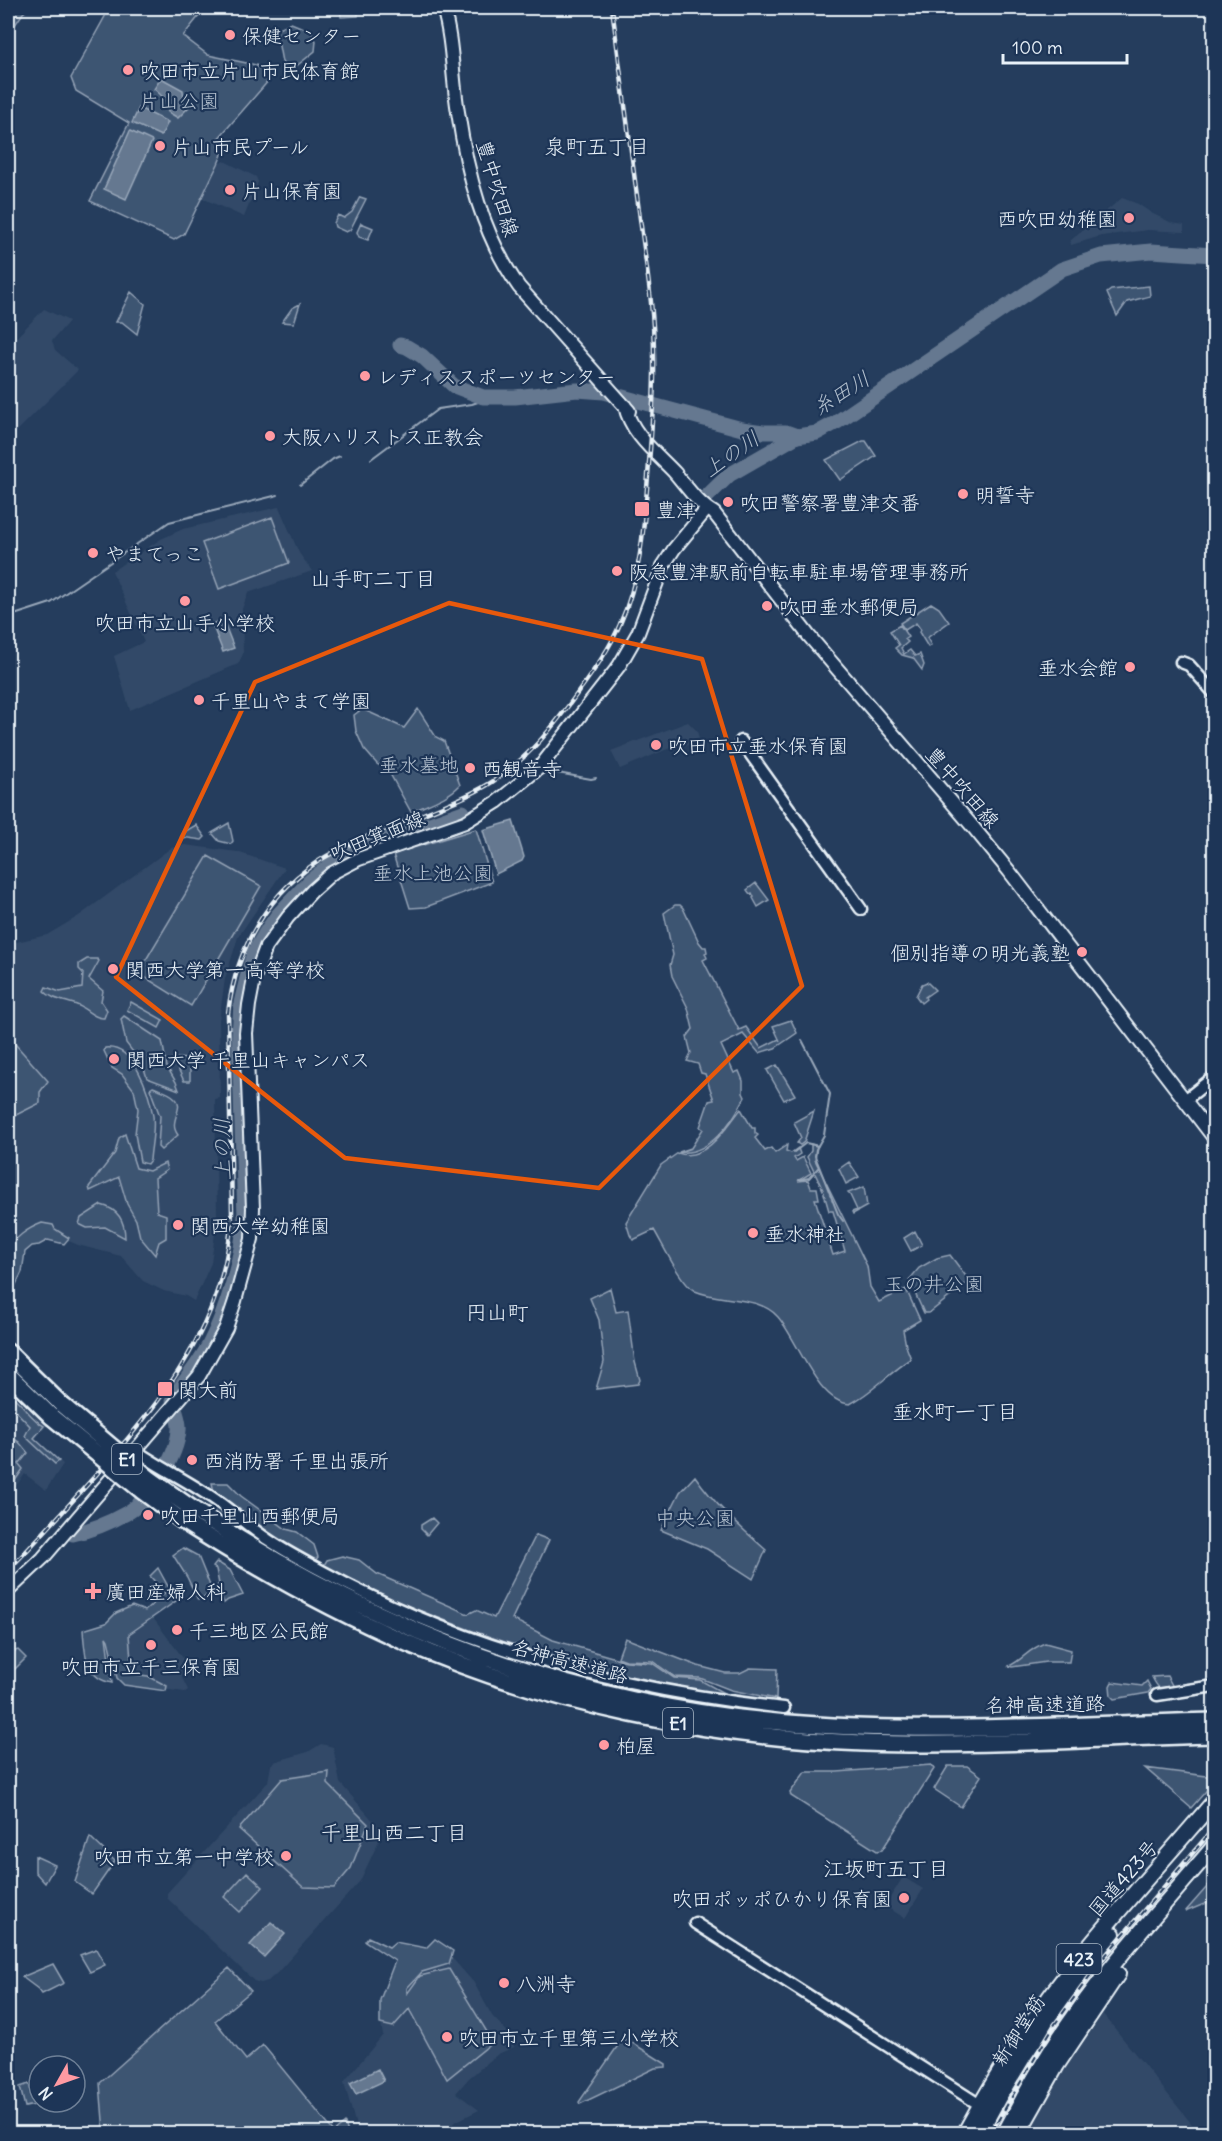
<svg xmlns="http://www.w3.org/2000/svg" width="1222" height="2141" viewBox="0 0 1222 2141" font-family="Delius,'Klee One',sans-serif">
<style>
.built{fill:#334a68}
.green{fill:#3e5472;stroke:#93a2b5;stroke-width:1.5}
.water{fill:#657890;stroke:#99a8ba;stroke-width:1.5}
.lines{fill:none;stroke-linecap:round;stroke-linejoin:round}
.stream{stroke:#99a8ba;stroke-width:2}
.river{stroke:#657890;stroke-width:15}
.tertiary-casing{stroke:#e8f1f8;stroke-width:15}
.secondary-casing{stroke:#e8f1f8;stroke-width:16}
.trunk-casing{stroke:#e8f1f8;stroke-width:18}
.motorway-casing{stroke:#e8f1f8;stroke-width:20}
.tertiary{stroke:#1d3557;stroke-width:10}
.secondary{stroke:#1d3557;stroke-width:12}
.trunk{stroke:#1d3557;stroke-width:14}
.motorway{stroke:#1d3557;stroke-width:15}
.rail-casing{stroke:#e8f1f8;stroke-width:4.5}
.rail{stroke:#1d3557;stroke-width:2;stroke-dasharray:7;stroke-linecap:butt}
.motorway-bridge-casing{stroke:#e8f1f8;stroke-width:20;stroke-linecap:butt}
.motorway-bridge{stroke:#1d3557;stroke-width:15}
.marked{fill:none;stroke:#e8590c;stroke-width:4.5;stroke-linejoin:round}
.poi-dot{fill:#ff9aa2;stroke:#1d3557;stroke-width:2}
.labels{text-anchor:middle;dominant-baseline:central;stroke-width:4.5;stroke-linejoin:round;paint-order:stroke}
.shield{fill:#1d3557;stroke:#abb9c8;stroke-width:1.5}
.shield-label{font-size:18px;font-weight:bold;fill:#e8f1f8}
.poi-label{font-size:20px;fill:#e8f1f8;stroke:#1d3557;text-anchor:start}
.park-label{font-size:20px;fill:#b5c2d0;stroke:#1d3557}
.street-label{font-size:20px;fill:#e8f1f8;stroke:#1d3557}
.neighbourhood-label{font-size:21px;fill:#e8f1f8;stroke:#1d3557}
.water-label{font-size:21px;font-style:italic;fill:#b4c1ce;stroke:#1d3557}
</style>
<rect width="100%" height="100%" fill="#253d5d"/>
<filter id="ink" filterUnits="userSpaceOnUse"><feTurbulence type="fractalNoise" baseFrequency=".0167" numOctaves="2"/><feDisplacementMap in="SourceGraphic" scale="12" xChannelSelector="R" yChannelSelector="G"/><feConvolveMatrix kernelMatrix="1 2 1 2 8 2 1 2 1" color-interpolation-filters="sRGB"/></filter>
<g filter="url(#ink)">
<path class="built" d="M224,161L256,177L258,182L244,217L202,198L218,164Z
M1122,198L1138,204L1153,214L1172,223L1184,225V232L1148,230L1101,236L1071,245L1070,241Z
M44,309L69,321L52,341L55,350L78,370L8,440V346Z
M279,507L299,553L312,571L248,593L242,609L243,654L238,664L130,710L114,656L144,642L112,571L161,539L183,529Z
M688,722L697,731L700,743L670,748L620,769L611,751Z
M185,845L237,852L285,868L238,937L225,979L219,1020L220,1098L215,1099L217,1218L211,1263L194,1301L186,1296L164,1291L143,1281L121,1256L78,1245L51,1233L8,1254V944L47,935L79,916L171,848Z
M8,1384L48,1424L36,1438L63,1464L46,1490L25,1474L8,1496Z
M153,1618L183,1658L182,1678L188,1690L185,1692L132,1685L128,1633Z
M321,1744L333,1747L340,1783L383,1832L360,1881L277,1973L268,1981L261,1983L254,1981L167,1898V1893L268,1782L271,1765L274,1762L308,1752Z
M903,1877L923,1889L905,1918L885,1906Z
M394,1942L452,1958L474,1983L492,2016L514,2039V2047L498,2054L469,2078L456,2093L479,2110L453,2123L457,2133H358L344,2082L383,2035L381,2024L397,1961L389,1949Z
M1103,2014L1199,2133L1038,2134L1031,2127L1064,2071Z"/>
<path class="green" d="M8,8H29L23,13L15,25Z
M103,8H198L194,12L199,16L183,36L208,55L256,65L270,79L217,140L219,147L223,152L218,164L184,234L174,240L90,201L129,123L76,91L71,78L108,11Z
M340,8H361L362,13H358V16L341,17Z
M291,23L311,31L316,41L315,51L289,72L282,62L276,30Z
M360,197L366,199L350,230L346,232L335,227L334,223L338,215L344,218L352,212Z
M361,223L373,228L368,240L359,237L357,232Z
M1149,286L1150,296L1127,302L1117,316L1107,293L1111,290Z
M131,292L145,304L137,334L122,322H116Z
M300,304L294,323L282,322L292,308Z
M863,441H866L876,456L840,480L826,460Z
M272,517L289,563L219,589L202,543Z
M931,603L939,608L949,622L927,638L931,645L928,647L919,632L921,630L916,623L905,630L900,623Z
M900,625L908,637L905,639L908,642L901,648L904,654L910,650L915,656L920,654L924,665L922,670L913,658L902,655L895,648L899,645L890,631Z
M362,709L404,728L418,709L436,737L444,741L460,785C448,798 428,804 411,812L389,772L377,764L364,749L356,731L354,715Z
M229,823L233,841L231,844L219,841L212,833Z
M196,825L205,837L202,840L181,837L184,832Z
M476,829L492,882L426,907L410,908L393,854Z
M208,856L261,886L191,1006L138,973Z
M756,883L769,900L758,907L753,898L754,897L752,893L750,894L747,890Z
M675,905H680L683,908L699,942L703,947H706L707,952L705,953L707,958L703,960L739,1030L746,1027L761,1048L779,1039L780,1041L773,1026L791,1020L797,1033L775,1048L759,1053L743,1034L721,1045L734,1073L739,1071L743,1081V1093L745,1097C733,1121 709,1156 679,1152L691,1148L703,1129L700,1127L709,1101L714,1100L705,1074L701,1073L698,1064L687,1061L691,1053L687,1037L693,1029L688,1008L672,976L670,965L673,955L664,913Z
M87,959H97L99,961L89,979L103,991L101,1001L107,1010L104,1018C95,1019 88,1010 79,1006C68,1001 52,1000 44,991L46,987L60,992L82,988L83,973L79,969V964Z
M927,982L935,990L925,997L926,999L921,1003L916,996L922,984Z
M131,1002L163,1020L159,1028L127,1010Z
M124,1016L162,1041L167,1067L176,1082L179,1090L147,1078L143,1065L126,1043L121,1019Z
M8,1036L48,1081L40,1092V1103L8,1119Z
M105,1048C135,1045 149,1092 153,1116C155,1130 151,1146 150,1160L147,1164L140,1162L135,1134L138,1109L134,1090L122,1074L112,1068L104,1051Z
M173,1058L190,1059V1081H184Z
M777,1065L795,1095L784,1100L767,1070Z
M153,1087C159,1090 170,1092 175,1098C186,1108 167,1121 178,1135L161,1150L158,1147L160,1116L150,1089Z
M741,1109L752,1128H755V1133L758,1135L755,1138L765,1151L771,1148L775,1153L787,1145L786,1151L791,1153L798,1148L800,1154L794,1158L796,1161L803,1157L811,1173L798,1181L808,1180L811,1188H817L819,1199H815L833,1255L845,1251L833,1211H829L823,1190L807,1157L811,1151V1144L817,1146L815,1160L867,1266L870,1287L879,1302L906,1289L920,1320L903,1330L906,1346L911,1359C889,1373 873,1392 850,1404C817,1402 798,1340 778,1317C759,1295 720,1302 695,1291C681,1284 663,1245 654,1230L633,1240L630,1235L626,1222L661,1165L678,1153C705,1163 727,1127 741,1109Z
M814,1111L804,1142L800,1145L797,1143L801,1138L794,1122Z
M125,1134L136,1168L149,1171L165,1163L167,1170L155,1178L157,1212L166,1215V1238L159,1242L155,1255L140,1237L136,1220L127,1204L119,1177L90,1191L89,1187L115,1153L119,1138Z
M849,1162L859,1177L846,1184L839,1169Z
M864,1187L867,1206L853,1214L852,1212L857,1210L850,1195L848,1193Z
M101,1205C118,1209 125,1221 125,1238L105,1227L87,1228L79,1224L81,1218Z
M42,1223L53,1225L55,1229L69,1238L64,1244L48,1240L39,1245L32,1246L25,1252L22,1272L8,1301C7,1290 5,1262 8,1253C12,1238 29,1228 42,1223Z
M915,1231L922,1245L911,1251L904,1238Z
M950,1255L968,1279L967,1283L929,1313H924L909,1280L919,1268L937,1258Z
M610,1288L616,1312L628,1310L635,1362L640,1380L638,1384L596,1389L604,1362L599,1320L590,1298Z
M13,1397C24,1405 31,1419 44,1426L34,1438L59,1461L55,1464L25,1436L30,1426L8,1403Z
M8,1435L19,1442L28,1453L19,1464L23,1469L8,1491Z
M695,1476C715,1505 740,1527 766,1550L753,1579L707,1549L661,1530L680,1492Z
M212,1483H228L241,1496L286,1529L297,1532L314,1545L318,1557L314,1562L270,1535L214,1492Z
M432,1518L437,1523L427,1535L421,1529V1525Z
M536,1535L549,1540L512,1619L553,1640L626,1661L652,1663L674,1678L700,1680L731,1697L659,1685L569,1664L470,1630L392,1600L323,1567L327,1560L342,1556L359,1560L377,1574L468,1614L476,1610L494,1618Z
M183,1548L198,1556L213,1593L198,1600L187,1577L173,1555Z
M217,1562L230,1570L243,1595L228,1600L224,1603L217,1586L219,1584L216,1569L213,1567Z
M158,1568L176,1601L129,1634L132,1674L148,1676L167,1686L166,1691L124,1685L117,1678L108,1640L106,1637L112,1683C84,1678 85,1653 83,1630L106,1623L116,1613L132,1606L145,1611L165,1593L150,1576Z
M625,1638L698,1666L725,1673H740L750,1668L777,1669L776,1699L731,1690L700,1678L675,1677L652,1661L626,1660L618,1657Z
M1045,1643L1071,1650L1069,1662H1046L1012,1667L1009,1666C1023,1660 1028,1649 1045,1643Z
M18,1650L26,1658L15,1669L8,1668V1653Z
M1167,1676L1173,1687C1160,1691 1158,1689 1152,1677Z
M1147,1681L1151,1689L1148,1693L1114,1699L1111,1696L1110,1686L1112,1682L1142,1686Z
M931,1765L934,1769L882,1850L877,1851L791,1796L790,1793L805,1772H837Z
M948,1766H967L981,1776L961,1807L934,1789Z
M1145,1768L1214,1777V1782L1191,1808Z
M329,1772L328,1784L368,1824L351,1868L334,1888L303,1887L239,1829L282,1779Z
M90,1837L115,1861L92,1894L75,1882Z
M35,1856L55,1865L45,1883L35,1872Z
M247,1872L263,1887L240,1912L224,1897Z
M1214,1879V1900L1185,1912Z
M368,1937L389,1947L395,1942L426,1948L435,1939L453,1951L449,1964L422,1972L407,1988V1994L420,1976L449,1969L493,2042L447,2079L409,2009L393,2027L380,2024V2000L395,1961L365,1941Z
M96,1949L105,1965L90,1972L80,1955Z
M53,1964L64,1983L42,1994L38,1989L22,1977Z
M229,1968L251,1991L215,2021L246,2060L263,2045L334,2132L345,2123L348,2133H104L100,2083Z
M626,2039L666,2064V2067L655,2068L580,2104L579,2102L621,2041Z
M29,2084L35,2105L25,2107L20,2087Z"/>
<path class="water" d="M161,78L183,90L184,99L189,107L178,118L168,112C167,101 163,96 154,89Z
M139,108L168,122L161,136L132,123Z
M130,131L152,141L126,199L104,189Z
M223,620L234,648L223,652L212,624Z
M513,821L524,857L522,861L496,874L483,830Z
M271,1922L285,1934L264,1957L250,1945Z
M378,2069L384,2081L356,2094L350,2083Z"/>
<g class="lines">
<path class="stream" d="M371,459L438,409L472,404L490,398
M300,485L333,459L340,456
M8,617L51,603L169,522L278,495
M547,769L552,772L591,779L596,778
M802,1040L830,1094L824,1135L816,1149L815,1156L838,1214L843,1221
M794,1152L806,1143L818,1146
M799,1180L809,1178L818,1168"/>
<path class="river" d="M400,345L407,347L422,356L454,386L483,397H515L577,390L604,392L742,429L763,432H786L797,436L817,433L837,422L1062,269L1101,256L1151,251L1214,255
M692,511L729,475L797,436
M73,1534C91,1530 109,1523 125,1514C149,1502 177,1456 179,1430C180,1418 173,1409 173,1398C185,1380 199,1364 209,1345C228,1308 242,1258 245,1217L239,1036L241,1003L247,978L254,953L266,932L277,916L311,880L336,861L355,851L463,812"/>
<g class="tertiary-casing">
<path id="tertiary" d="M1181,662L1189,665L1214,693
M741,741L861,909
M1185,1100L1214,1077
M136,1451C158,1466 182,1478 205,1493C227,1506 246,1525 267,1539C284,1551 304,1561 322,1571C464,1649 624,1690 784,1708
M1157,1695L1214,1686
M695,1923L980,2105"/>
</g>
<g class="secondary-casing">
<path id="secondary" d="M443,8C453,41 452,77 458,112C467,173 483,236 519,287L629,411
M625,406C631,434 656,453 675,473C687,487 698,504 714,513L809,636L973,827L1009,871L1214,1138
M8,1591L43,1558L199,1376L226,1328L235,1301L252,1239L253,1208L246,1033L249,1005L254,979L266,947L288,917L312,891L332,873L359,859L465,822L497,802L540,767L619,666L638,633L663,566L674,549L707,509"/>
</g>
<g class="trunk-casing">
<path id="trunk" d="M964,2134C993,2081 1029,2022 1066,1975C1113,1915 1165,1859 1214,1801
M979,2134C1017,2061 1061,1997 1113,1934
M1004,2134C1025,2094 1046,2055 1072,2019C1115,1958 1166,1903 1214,1846
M1018,2134L1057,2065L1118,1974"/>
</g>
<g class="motorway-casing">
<path id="motorway" d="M8,1352L62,1405
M8,1374L52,1417
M194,1510C379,1632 580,1709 803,1724C938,1734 1078,1724 1214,1721
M184,1522C256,1568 329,1609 407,1643C548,1704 710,1738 864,1743C980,1747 1098,1738 1214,1735"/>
</g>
<use href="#tertiary" class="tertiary"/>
<use href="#secondary" class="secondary"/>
<use href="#trunk" class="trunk"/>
<use href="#motorway" class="motorway"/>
<g class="rail-casing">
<path id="rail" d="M8,1570C38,1540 66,1508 95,1476C165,1398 226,1322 232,1213L228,1013C236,948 269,889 327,856C355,840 386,829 416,817C442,806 469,797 492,782C529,758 555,725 579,691C595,669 610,648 620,624C641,577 644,526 648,476C651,436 655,395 654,355C654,307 645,259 639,211C630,143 621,75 612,8
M990,2134L1055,2024L1100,1962L1214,1828"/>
</g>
<use href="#rail" class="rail"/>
<g class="motorway-bridge-casing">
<path id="motorway-bridge" d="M62,1405L150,1479L194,1510
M52,1417L142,1491L184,1522"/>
</g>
<use href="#motorway-bridge" class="motorway-bridge"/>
</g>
</g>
<path class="marked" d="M449,603L702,659L802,986L599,1188L345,1158L116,977L255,682Z"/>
<g class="poi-dot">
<circle cx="230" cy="35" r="6"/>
<circle cx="128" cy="70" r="6"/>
<circle cx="160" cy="146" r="6"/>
<circle cx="230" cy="190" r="6"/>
<circle cx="1129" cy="218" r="6"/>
<circle cx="365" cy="376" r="6"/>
<circle cx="270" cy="436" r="6"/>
<circle cx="963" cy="494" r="6"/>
<circle cx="728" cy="502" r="6"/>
<rect x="634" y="501" width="16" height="16" rx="3"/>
<circle cx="93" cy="553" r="6"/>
<circle cx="617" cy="571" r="6"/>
<circle cx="185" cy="601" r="6"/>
<circle cx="767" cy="606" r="6"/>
<circle cx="1130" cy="667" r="6"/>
<circle cx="199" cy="700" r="6"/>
<circle cx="656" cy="745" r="6"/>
<circle cx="470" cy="768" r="6"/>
<circle cx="1082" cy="952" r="6"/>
<circle cx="113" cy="969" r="6"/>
<circle cx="114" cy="1059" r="6"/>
<circle cx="178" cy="1225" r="6"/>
<circle cx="753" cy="1233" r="6"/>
<rect x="157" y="1381" width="16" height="16" rx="3"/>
<circle cx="192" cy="1460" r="6"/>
<circle cx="148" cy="1515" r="6"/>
<path d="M90 1582h6v6h6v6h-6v6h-6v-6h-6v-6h6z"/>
<circle cx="177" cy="1630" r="6"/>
<circle cx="151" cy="1645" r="6"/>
<circle cx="604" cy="1745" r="6"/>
<circle cx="286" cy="1856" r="6"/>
<circle cx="904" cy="1898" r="6"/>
<circle cx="504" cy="1983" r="6"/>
<circle cx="447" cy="2037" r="6"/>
</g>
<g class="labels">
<g class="shield">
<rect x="112" y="1444" width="30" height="30" rx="4.5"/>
<rect x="663" y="1708" width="30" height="30" rx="4.5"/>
<rect x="1056.5" y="1944" width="45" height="30" rx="4.5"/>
</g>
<g class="shield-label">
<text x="127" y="1459">E1</text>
<text x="678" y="1723">E1</text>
<text x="1079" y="1959">423</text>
</g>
<g class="poi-label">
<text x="242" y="35">保健センター</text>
<text x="140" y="70">吹田市立片山市民体育館</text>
<text x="172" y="146">片山市民プール</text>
<text x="242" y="190">片山保育園</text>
<text x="1117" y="218" text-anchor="end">西吹田幼稚園</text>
<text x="377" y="376">レディススポーツセンター</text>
<text x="282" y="436">大阪ハリストス正教会</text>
<text x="975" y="494">明誓寺</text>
<text x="740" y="502">吹田警察署豊津交番</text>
<text x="656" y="509">豊津</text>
<text x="105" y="553">やまてっこ</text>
<text x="629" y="571">阪急豊津駅前自転車駐車場管理事務所</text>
<text x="779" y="606">吹田垂水郵便局</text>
<text x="185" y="622" text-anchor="middle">吹田市立山手小学校</text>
<text x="1118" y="667" text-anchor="end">垂水会館</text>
<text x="211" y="700">千里山やまて学園</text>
<text x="668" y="745">吹田市立垂水保育園</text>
<text x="482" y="768">西観音寺</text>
<text x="1070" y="952" text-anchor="end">個別指導の明光義塾</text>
<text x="125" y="969">関西大学第一高等学校</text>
<text x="126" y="1059">関西大学 千里山キャンパス</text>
<text x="190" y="1225">関西大学幼稚園</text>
<text x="765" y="1233">垂水神社</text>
<text x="178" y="1389">関大前</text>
<text x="204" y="1460">西消防署 千里出張所</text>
<text x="160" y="1515">吹田千里山西郵便局</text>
<text x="106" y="1591">廣田産婦人科</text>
<text x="189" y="1630">千三地区公民館</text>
<text x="151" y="1666" text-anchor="middle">吹田市立千三保育園</text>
<text x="616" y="1745">柏屋</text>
<text x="274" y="1856" text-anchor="end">吹田市立第一中学校</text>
<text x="892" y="1898" text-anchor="end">吹田ポッポひかり保育園</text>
<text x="516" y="1983">八洲寺</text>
<text x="459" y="2037">吹田市立千里第三小学校</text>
</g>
<g class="park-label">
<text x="179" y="100">片山公園</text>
<text x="419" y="764">垂水墓地</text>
<text x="433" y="872">垂水上池公園</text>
<text x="934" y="1283">玉の井公園</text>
<text x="695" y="1517">中央公園</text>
</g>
<g class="street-label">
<text transform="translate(498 188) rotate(73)">豊中吹田線</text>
<text transform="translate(963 787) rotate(49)">豊中吹田線</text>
<text transform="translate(377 835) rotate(-22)">吹田箕面線</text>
<text transform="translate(570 1661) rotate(15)">名神高速道路</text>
<text transform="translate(1045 1704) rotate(-1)">名神高速道路</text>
<text transform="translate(1123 1878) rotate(-49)">国道423号</text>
<text transform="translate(1018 2030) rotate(-57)">新御堂筋</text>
</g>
<g class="neighbourhood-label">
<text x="597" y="146">泉町五丁目</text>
<text x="373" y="578">山手町二丁目</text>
<text x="497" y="1312">円山町</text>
<text x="955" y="1411">垂水町一丁目</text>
<text x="394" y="1832">千里山西二丁目</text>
<text x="886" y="1868">江坂町五丁目</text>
</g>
<g class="water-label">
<text transform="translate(841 393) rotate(-32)">糸田川</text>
<text transform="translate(731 454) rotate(-35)">上の川</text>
<text transform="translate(222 1149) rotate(-92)">上の川</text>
</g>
</g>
<rect width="1222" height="2141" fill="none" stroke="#1d3557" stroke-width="30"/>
<rect x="15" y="15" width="1192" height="2111" fill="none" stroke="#e8f1f8" stroke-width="2" filter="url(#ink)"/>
<g transform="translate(57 2084) rotate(230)"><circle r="28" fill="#1d3557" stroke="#6e8097" stroke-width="1.5"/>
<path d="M0-4.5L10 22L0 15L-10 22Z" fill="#ff9aa2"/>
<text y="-9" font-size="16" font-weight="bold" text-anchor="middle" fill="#e8f1f8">N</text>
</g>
<path d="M1003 54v9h124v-9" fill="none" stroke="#e8f1f8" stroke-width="3"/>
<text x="1012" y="54" font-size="18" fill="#e8f1f8" stroke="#1d3557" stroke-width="4.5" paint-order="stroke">100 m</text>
</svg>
